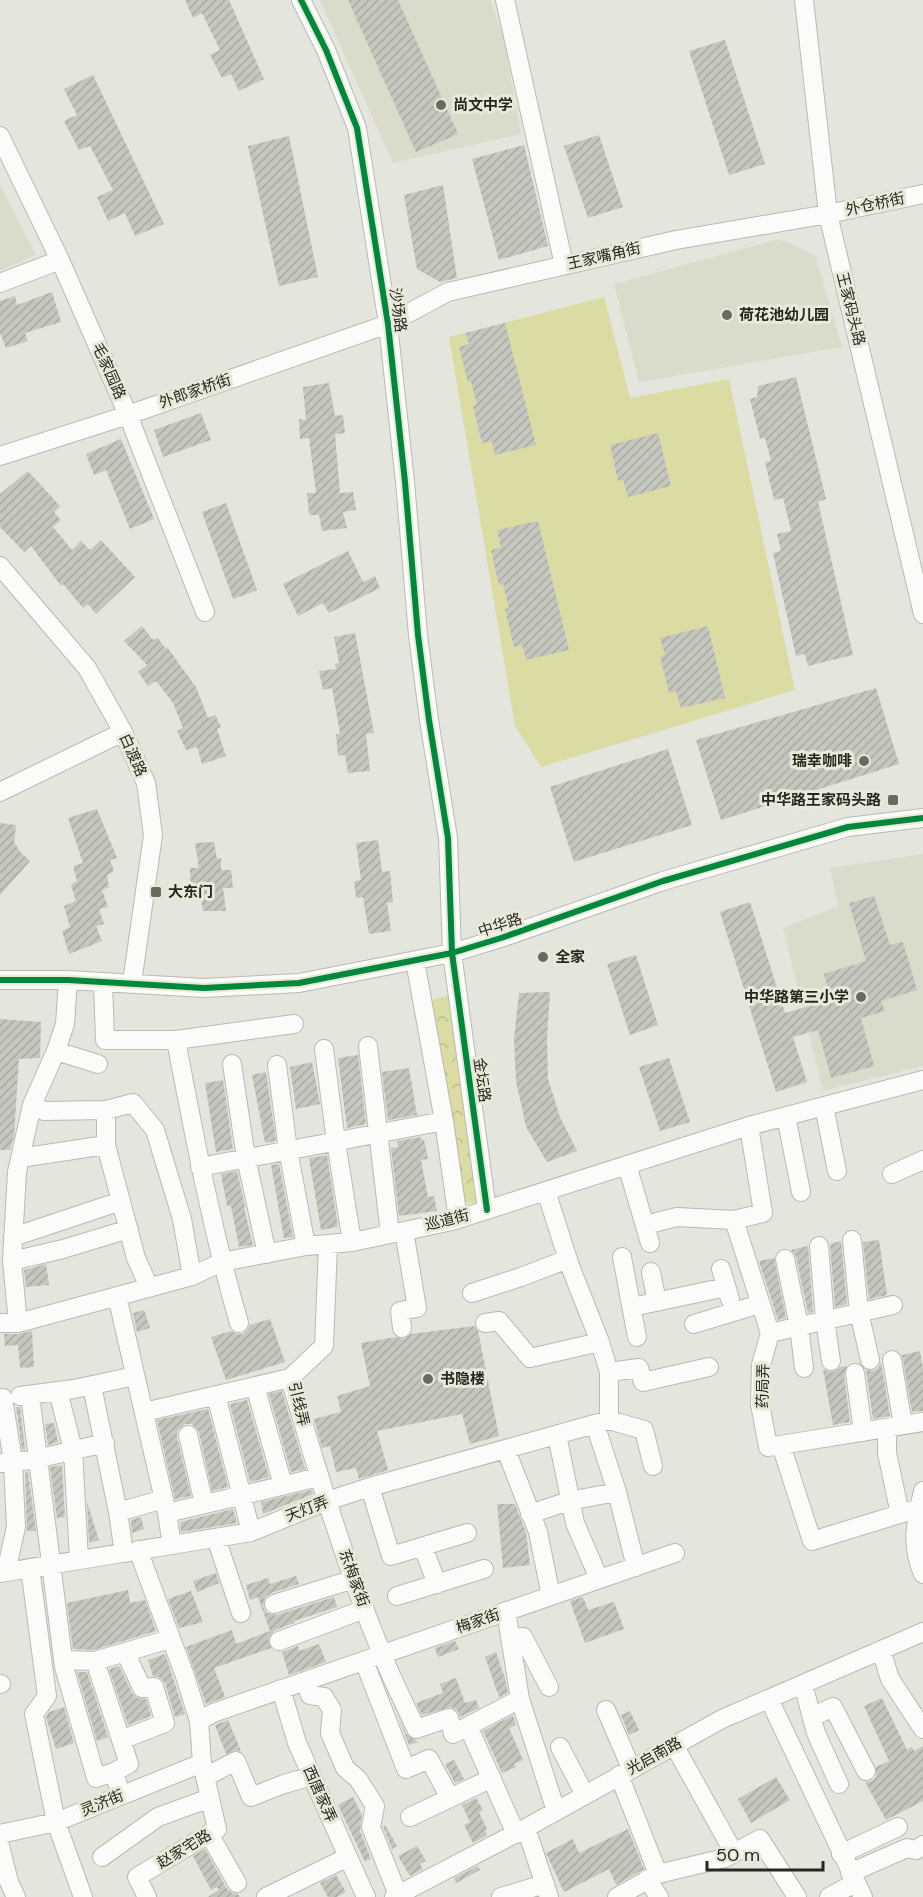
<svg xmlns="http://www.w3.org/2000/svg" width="923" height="1897" viewBox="0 0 923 1897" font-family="'DM Sans','Noto Sans SC',sans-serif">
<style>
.built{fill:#dadbca}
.grass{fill:#dbdca4}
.park{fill:url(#park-crowns)}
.building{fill:url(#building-hatch)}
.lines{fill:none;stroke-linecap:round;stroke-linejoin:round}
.minor-casing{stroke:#babab3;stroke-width:20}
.minor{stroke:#fbfbfa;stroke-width:18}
.cycleway-casing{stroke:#e8e9d8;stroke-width:10}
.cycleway{stroke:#00873e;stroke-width:6}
.poi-dot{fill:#696a62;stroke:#e8e9d8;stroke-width:2}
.labels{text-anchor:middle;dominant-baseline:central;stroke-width:6;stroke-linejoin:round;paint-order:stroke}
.poi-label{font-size:15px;font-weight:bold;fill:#272721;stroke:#e8e9d8;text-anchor:start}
.street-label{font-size:15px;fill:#272721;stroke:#e8e9d8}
</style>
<defs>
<pattern id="park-crowns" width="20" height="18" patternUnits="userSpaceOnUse" patternTransform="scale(1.5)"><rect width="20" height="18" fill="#dbdca4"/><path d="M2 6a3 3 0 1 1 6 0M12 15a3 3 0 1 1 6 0" fill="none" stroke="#bcbd8d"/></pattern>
<pattern id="building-hatch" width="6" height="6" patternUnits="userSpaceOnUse" patternTransform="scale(1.5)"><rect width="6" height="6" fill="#c5c6be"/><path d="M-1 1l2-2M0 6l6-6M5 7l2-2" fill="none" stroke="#a9aaa3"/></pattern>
</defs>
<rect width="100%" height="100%" fill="#e4e5dc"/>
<path class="built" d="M320,0H490L503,36L521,134L393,163Z
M0,185L36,255L0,270Z
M779,239L815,255L842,347L639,382L614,284Z
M923,854V1066L823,1091L783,928L838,906L830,868Z"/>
<path class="grass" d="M604,297L630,398L729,379L795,690L541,767L515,726L449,337Z"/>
<path class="park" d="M451,995L478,1202L462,1204L431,1000Z"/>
<path class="building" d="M185,0H229L264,79L239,91L231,74L222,78L210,55L220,50L202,13L193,18Z
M348,0H398L458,134L416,152Z
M725,40L765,164L729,175L689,51Z
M93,75L164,224L135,236L125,213L108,221L97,197L113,190L90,146L79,150L64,121L77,115L64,89Z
M599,135L623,207L588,218L564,146Z
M289,136L318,277L279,286L248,146Z
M524,145L548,246L499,260L472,159Z
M443,185L457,278L440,282L417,269L404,195Z
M52,292L61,322L25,333L28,341L6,348L0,333V301L15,296L17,305Z
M505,323L536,445L495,455L492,441L482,443L473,406L477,405L471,381L468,382L459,347L469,344L466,333Z
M796,377L826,499L818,502L853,655L808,666L805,654L796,656L773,553L781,551L777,534L791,531L783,498L774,500L765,462L771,461L765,438L760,439L750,399L757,397L758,386Z
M329,383L335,416L343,415L345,433L335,434L340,493L353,492L356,510L343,512L347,528L322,531L319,515H309L307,493H316L309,438L300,439L299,419L306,420L303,387Z
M201,413L211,440L163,457L154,430Z
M658,433L671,486L628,497L623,480L618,481L610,445Z
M121,439L154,519L130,529L106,470L94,475L86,454Z
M28,471L60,506L54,512L61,520L53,527L72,550L81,541L90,550L101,540L135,577L96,614L88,604L83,608L63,584L61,586L31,546L24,552L0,527V494Z
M226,503L257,590L233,599L202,512Z
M538,521L569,650L526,660L522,645L514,647L505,609L509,608L503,584L499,585L491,550L501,548L497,530Z
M348,551L363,582L375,576L380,588L329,613L323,603L298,616L283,584Z
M142,626L153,640L158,638L165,648L167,647L196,687L208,718L215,715L221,727L217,729L226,756L202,764L197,747L186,750L177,731L183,728L173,703L156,681L148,686L138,672L147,665L124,641Z
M708,626L725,698L681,708L676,691L669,693L660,656L665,655L660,638Z
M355,633L374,733L366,734L370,771L348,773L345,755L338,756L336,734H340L332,688L323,690L319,671L336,669L335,664L339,663L334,637Z
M876,688L899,764L721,820L696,740Z
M668,749L692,825L574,862L550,787Z
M97,809L117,858L110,860L114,871L107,875L109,887L102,890L108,907L99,909L104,924L96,926L102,941L69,954L62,931L70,927L64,906L76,901L71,885L77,881L73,866L83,863L68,818Z
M0,823L16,825L14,842L20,852L30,861L0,895Z
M378,840L382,872L390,871L393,902L387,903L391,931L369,934L363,897L356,898L354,881L361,880L356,843Z
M214,842L217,859L221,858V870H231L233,888H223L226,911H203L201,897L191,894L190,868H199L195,843Z
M874,896L890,945L903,942L917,990L881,1001L885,1011L861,1018L874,1066L831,1078L818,1030L793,1037L807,1082L776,1092L720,912L750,902L785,1013L831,1000L824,974L866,961L849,903Z
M636,955L658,1025L630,1035L607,964Z
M550,992L547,1038L548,1079L560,1117L577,1151L547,1162L526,1127L516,1081L514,1039L519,993Z
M0,1019L41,1022L40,1058L19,1059L14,1136L10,1150H0Z
M358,1055L366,1124L347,1128L338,1058Z
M669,1058L690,1122L660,1131L639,1067Z
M312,1062L320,1104L296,1109L290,1067Z
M409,1068L417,1115L388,1120L382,1072Z
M266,1072L276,1141L265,1143L252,1075Z
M223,1080L233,1149L216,1152L205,1083Z
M421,1137V1140H424L428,1159L421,1160L428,1197L434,1196L437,1211L399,1216L391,1148L398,1147L397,1141Z
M327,1155L338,1227L321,1230L309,1158Z
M279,1164L293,1237L284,1238L271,1165Z
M237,1171L245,1207H244L253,1245L239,1247L231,1206H227L221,1174Z
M879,1240L887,1295L869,1299L863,1242Z
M841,1241L847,1304L835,1307L830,1244Z
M808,1246L813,1312L808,1313L796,1257L791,1250Z
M774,1258L786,1318L778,1320L759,1261Z
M46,1264L49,1285L26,1287L24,1270Z
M144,1310L150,1328L137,1332L133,1313Z
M270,1319L285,1362L226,1380L211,1337L231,1331L237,1334H243L247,1330L250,1325Z
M474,1326L478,1331L499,1436L470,1444L462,1414L377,1431L388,1470L359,1479L356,1468L336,1472L330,1446L322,1448L314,1419L341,1412L337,1396L370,1386L361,1343L396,1337L404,1339L411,1334Z
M32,1331L34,1367L20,1368L18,1345L5,1346L4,1334H18Z
M920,1351L923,1369V1411L912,1412L902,1355Z
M881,1362L890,1416L873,1419L866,1370L872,1371L877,1369Z
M847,1366L844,1375L850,1422L833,1425L823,1370L833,1372L840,1367Z
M282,1391L305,1469L291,1472L269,1394Z
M247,1400L269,1477L250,1482L230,1404Z
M16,1407H20L25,1449L22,1450Z
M208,1409L228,1487L212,1491L199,1432L192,1424H185L177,1431V1437L191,1496L175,1499L157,1420Z
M54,1423L58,1442L48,1445L45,1424Z
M62,1465L65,1517L57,1518L50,1467Z
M25,1472H28L36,1531H27Z
M312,1490L313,1494L263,1514L261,1502Z
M87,1502L99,1540L89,1543Z
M497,1504H515L526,1533L530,1565L503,1568Z
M233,1509L237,1523L181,1532L180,1522Z
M141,1517L144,1529L132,1533L131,1520Z
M216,1573L219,1583L197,1592L193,1581Z
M296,1576L299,1584L271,1593L265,1597L263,1607L267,1613L277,1615L334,1597L337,1607L294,1621V1623L275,1630L268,1639L271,1648L214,1668L225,1697L206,1704L186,1647L232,1630L236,1644L270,1631L258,1597L250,1600L246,1585L268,1578L270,1584Z
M128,1590L130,1603L145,1600L156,1631L94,1650L73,1649L67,1603Z
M191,1591L203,1622L179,1628L168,1599Z
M583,1597L588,1610L614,1602L624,1629L585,1643L570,1601Z
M455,1641L459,1649L438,1657L435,1648Z
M319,1644L326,1662L289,1675L282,1652L298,1646L299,1651Z
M496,1652L505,1679L508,1693L499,1697L485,1657Z
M165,1654L185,1714L175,1717L165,1683L159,1677L153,1676L148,1660Z
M119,1666L132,1693L137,1698L146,1699L151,1716L128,1725L109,1669Z
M77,1672H87L108,1737L97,1741Z
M456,1678L465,1703L476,1700L479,1708L460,1717L457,1710L451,1707L422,1715L416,1703L443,1693L440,1684Z
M882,1698L907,1750L912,1747L914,1751L923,1746V1801L886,1820L865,1782L872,1781L876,1777V1767L889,1761L864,1706Z
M64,1707L74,1743L56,1749L46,1717L49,1712Z
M630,1711L639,1730L629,1735L621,1715Z
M397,1714L406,1734L418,1742L409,1745Z
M513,1715L516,1725L509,1728L523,1760L514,1764L516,1767L502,1773L483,1731Z
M228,1720L241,1751L236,1750L226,1754L215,1725Z
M454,1760L464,1779L455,1783L445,1764Z
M776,1777L790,1800L751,1823L738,1799Z
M353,1797L362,1815L360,1831L371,1859L365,1862L338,1805Z
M476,1798L483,1810L479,1812L487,1829L485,1830L487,1835L473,1843L464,1825L470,1822L462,1805Z
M385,1825L397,1846L392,1849L383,1826Z
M628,1829L644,1869L616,1885L609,1869L564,1892L546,1853L573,1839L579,1853Z
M417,1846L426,1861L420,1864L423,1869L410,1876L398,1856Z
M205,1849L227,1889L232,1893L238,1894L240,1897H208L219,1890L217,1887L211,1890L193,1856Z
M478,1866L480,1870L456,1883L454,1878Z
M336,1875L346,1892L337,1897H328L320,1883Z"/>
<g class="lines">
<g class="minor-casing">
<path id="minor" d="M301,0L326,50L357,128L388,324L405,482L418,635L429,720L448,838L452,953L487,1210
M505,0L564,265
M804,0L828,214L923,614
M0,136L60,260L128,415L205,612
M0,283L60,260
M0,456L128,415L388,324L448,292L676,240L828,214L923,194
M0,566L87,668L123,732L146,783L153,835L132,983
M0,792L123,732
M415,961L444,1121L458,1219
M0,980H68L204,988L299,983L452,953L501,938L663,881L848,827L923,818
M103,982L105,1040H176L294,1024
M176,1040C194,1135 212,1230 239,1323
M368,1046L390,1234
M324,1049L336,1142L352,1242
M56,1051L98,1064
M232,1064L246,1158L267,1254
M277,1065L288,1150L306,1246
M32,1105L44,1111L106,1110L133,1103L155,1130L182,1219L192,1276
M824,1106L837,1171
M106,1110V1145L136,1258L149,1287
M786,1116L801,1192
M749,1126L763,1213L734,1220L770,1333L761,1365L760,1404L768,1447L923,1422
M20,1158L106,1145
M627,1165L650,1243
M200,1167L444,1121
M892,1174L923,1160
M546,1191L570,1266L600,1342L609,1372V1420
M645,1225L677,1217L734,1220
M13,1237L121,1201
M852,1240L859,1312L870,1360
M819,1246L825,1320L831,1361
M622,1257L637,1337
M785,1259L799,1326L804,1368
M12,1261L63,1249L129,1229
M721,1269L730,1299
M651,1272L657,1302
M472,1293L521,1277L568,1259
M117,1296L167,1513L172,1545
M632,1307L726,1287
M0,1323H18L192,1276L222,1262L306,1246L352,1242L452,1221L749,1126L923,1080
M18,1323L12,1261L17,1172L32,1105L56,1051L65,1024L68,980
M485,1323L499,1321L530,1358L600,1342
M694,1324L760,1304
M402,1328L400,1311L417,1308L404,1231
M770,1333L893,1305
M892,1360L903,1425
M609,1372L639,1368L643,1382L709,1367
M855,1373L863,1432
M290,1378C317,1471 345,1564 382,1654C392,1680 405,1704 416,1729L449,1718L453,1734L520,1699
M92,1386L118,1512L124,1553
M255,1386L283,1485
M58,1391L73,1450L79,1560
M30,1395L64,1667L96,1778L114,1772L121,1795
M216,1395L251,1532
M20,1396L74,1389L135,1376
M3,1398L13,1462L16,1527L6,1572
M144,1412L290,1378L324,1346L328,1245
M595,1424L617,1492L636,1567
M887,1428V1453L900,1514
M188,1435L204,1504
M557,1435L575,1523L599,1579
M781,1445L812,1541L919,1508
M506,1450L538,1532L551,1596
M0,1463L32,1460L105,1443
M370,1487L391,1556L467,1533
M923,1491C916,1522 910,1543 923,1574
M118,1512L164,1499
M167,1513L319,1477
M530,1514L569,1501L617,1492
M216,1538L241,1613
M423,1547L437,1584
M138,1550L185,1676L199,1721L202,1763L217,1829L137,1877L147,1897
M30,1568L47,1696L34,1714L56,1822L83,1897
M0,1573L251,1532L327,1501L370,1487L609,1420L644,1430L653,1466
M397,1596L484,1569
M274,1604L354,1579
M506,1611L520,1699L556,1811
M510,1638L523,1637L549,1687
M279,1641L365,1609
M881,1650L890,1679L923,1729
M63,1660L95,1661L170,1639
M95,1661L129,1764L114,1772
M364,1661L406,1769L429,1759L450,1798
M305,1681L310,1695L324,1697L332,1710L330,1733L345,1768L358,1779L375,1806L371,1827L398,1895
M0,1684H1
M803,1684L816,1733L839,1784
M281,1689L297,1743L366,1897
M769,1699L863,1897
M606,1710L631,1768
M812,1717L833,1707L866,1771
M199,1721L213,1713L675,1553
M468,1726L516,1834
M121,1740L165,1723L154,1687L142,1688L125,1652
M674,1745L734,1853
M560,1747L585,1795
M619,1775L658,1874
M205,1777L236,1761L251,1797L284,1784L312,1776
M410,1817L492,1778
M526,1828L549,1897
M0,1834L56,1822L202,1763
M209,1834L237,1883
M0,1846L9,1882L16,1897
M841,1854L898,1827
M102,1857L158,1817L210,1798
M850,1873L907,1848L916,1850L923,1845
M647,1879L659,1897
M266,1897L348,1857
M394,1897L526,1828L722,1719L923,1632
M501,1897L545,1884
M617,1897L658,1874L725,1858L760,1839L797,1897
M829,1897L855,1883"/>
</g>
<use href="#minor" class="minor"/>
<g class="cycleway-casing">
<path id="cycleway" d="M301,0L326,50L357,128L388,324L405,482L418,635L429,720L448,838L452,953L487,1210
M0,980H68L204,988L299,983L452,953L501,938L663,881L848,827L923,818"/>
</g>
<use href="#cycleway" class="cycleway"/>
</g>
<g class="poi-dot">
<circle cx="441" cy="105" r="6"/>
<circle cx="727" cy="315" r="6"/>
<circle cx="864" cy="761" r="6"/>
<rect x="887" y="794" width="12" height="12" rx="3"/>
<rect x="150" y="886" width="12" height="12" rx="3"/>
<circle cx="543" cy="957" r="6"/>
<circle cx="861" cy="997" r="6"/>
<circle cx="428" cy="1379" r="6"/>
</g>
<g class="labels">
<g class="poi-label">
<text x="453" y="105">尚文中学</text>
<text x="739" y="315">荷花池幼儿园</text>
<text x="852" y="761" text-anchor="end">瑞幸咖啡</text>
<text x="881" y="800" text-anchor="end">中华路王家码头路</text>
<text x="168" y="892">大东门</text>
<text x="555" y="957">全家</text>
<text x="849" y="997" text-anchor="end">中华路第三小学</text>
<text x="440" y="1379">书隐楼</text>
</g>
<g class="street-label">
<text transform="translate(875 204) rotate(-12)">外仓桥街</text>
<text transform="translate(604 256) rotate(-13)">王家嘴角街</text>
<text transform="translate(851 309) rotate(76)">王家码头路</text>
<text transform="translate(398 310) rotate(82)">沙场路</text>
<text transform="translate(109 371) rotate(66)">毛家园路</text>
<text transform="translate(195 391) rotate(-19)">外郎家桥街</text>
<text transform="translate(133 755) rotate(66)">白渡路</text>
<text transform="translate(500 925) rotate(-18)">中华路</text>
<text transform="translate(482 1080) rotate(82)">金坛路</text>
<text transform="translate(447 1220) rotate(-14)">巡道街</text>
<text transform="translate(763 1386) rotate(-89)">药局弄</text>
<text transform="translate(299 1404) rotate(77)">引线弄</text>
<text transform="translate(307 1509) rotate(-21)">天灯弄</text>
<text transform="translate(354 1578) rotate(70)">东梅家街</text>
<text transform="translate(478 1621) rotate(-19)">梅家街</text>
<text transform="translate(654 1756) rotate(-29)">光启南路</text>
<text transform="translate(320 1794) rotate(66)">西唐家弄</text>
<text transform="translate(102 1803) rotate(-22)">灵济街</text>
<text transform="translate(184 1849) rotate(-31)">赵家宅路</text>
</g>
</g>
<path d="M707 1861v9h116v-9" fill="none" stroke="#272721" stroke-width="3"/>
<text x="716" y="1861" font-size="18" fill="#272721" stroke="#e8e9d8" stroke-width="4.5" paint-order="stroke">50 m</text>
</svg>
